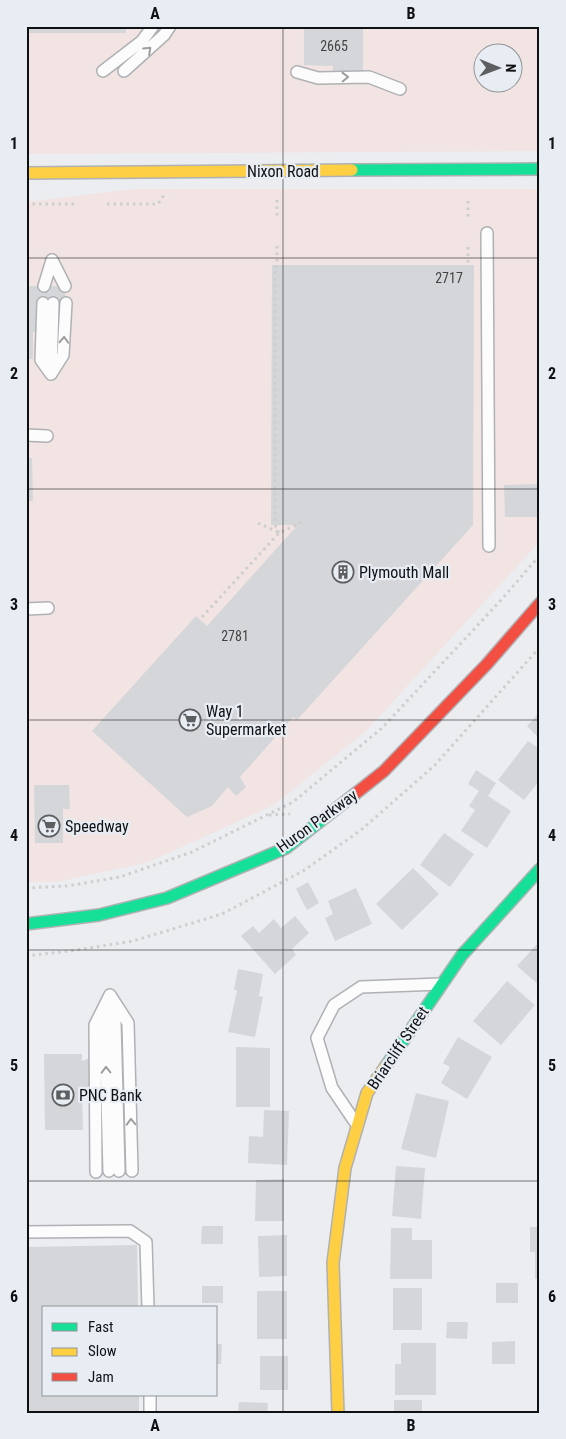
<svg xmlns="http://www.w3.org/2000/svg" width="566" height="1439" viewBox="0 0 566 1439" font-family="'Roboto Condensed',sans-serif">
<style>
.commercial{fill:#f1e4e3;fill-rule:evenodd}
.building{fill:#d5d6d9}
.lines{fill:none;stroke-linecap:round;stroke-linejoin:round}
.lane-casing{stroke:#afb1b4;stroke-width:14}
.fast-casing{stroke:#afb1b4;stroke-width:14}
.slow-casing{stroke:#afb1b4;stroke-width:14}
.jam-casing{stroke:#afb1b4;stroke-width:14}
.path{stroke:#cdcece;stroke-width:3;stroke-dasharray:2.5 4;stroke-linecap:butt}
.lane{stroke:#fcfcfd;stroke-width:11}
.fast{stroke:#16e098;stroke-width:11}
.slow{stroke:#ffcf43;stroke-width:11}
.jam{stroke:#f24e42;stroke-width:11}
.oneway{stroke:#9d9e9f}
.grid{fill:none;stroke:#0f1113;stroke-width:1;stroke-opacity:0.55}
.labels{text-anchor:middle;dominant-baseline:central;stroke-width:4.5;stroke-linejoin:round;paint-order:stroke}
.number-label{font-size:14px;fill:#424446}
.street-label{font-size:16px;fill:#0f1113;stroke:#e8edf3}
.poi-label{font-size:16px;fill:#0f1113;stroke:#e8edf3;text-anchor:start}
.neatline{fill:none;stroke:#0f1113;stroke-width:2}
.grid-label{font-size:16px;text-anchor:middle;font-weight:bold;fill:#0f1113}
</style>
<rect width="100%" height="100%" fill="#ebedf0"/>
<path class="commercial" d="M26,26H540V151L26,154ZM484,52H514V82H484Z
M133,189H540V541L367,730L274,805L149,862L57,882H26V202Z"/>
<path class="building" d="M26,26H126V33H26Z
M304,26H363V81H333V66L304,65Z
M272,265H474L473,525L297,720L293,717L240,777L246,787L236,796L228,787L212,806L187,817L92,731L196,616L207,626L295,528L296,525H271Z
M26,286H65L66,303H39V331L33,332V359H26Z
M26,458H32L33,501H26Z
M540,484V517H505L504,485Z
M540,712V739L527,726Z
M528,741L540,749V780L524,800L498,780Z
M476,770L496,783L488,796L511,811L487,848L461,831L475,810L469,806L479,791L468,784Z
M34,785H69L70,809H63V843H35Z
M444,833L474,854L450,887L420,865Z
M413,868L439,894L402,930L376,904Z
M308,882L319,903L307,910L296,889Z
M356,888L372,924L335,941L325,918L333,914L328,901Z
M295,916L309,933L292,949L296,955L275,974L241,936L253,926L259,933L274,919L281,928Z
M540,941V986L517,966Z
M238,969L263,974L259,996L263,997L255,1037L228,1032L237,990H234Z
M507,981L535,1005L501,1045L473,1021Z
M458,1037L492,1057L467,1099L441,1083L450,1067L443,1063Z
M129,1043L130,1070L82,1089L83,1130H45L44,1054H82V1061Z
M236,1047L270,1048V1107H236Z
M416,1093L449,1101L436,1158L401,1149Z
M264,1110L289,1111L287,1165L248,1163L249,1136L263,1137Z
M396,1166L425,1168L421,1219L392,1216Z
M284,1179V1221H255L256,1180Z
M202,1226H223V1244H201Z
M530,1227H540V1279H535V1252H530Z
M391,1228H412V1240H432V1279H390Z
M287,1235V1276L259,1277L258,1236Z
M137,1245L138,1308H44V1395H139V1413H26V1247Z
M496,1283H518V1303H496Z
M202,1286H223V1303H202Z
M393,1288H422V1330H393Z
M257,1291H287V1339H257Z
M447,1322H468L467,1339L446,1338Z
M515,1341V1364H492V1342Z
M401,1343H436V1395H395V1364H401Z
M216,1344H222L221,1364H216Z
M260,1356H288V1390H260Z
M394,1400H422V1413H394Z
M239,1402L268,1403L267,1413H238Z"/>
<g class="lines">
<g class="lane-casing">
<path id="lane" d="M103,71L142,41L153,26
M124,71L164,35L170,26
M297,72L318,78L369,77L400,89
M487,233L489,546
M52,260L65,286
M44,286L52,260
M43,303L41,360L51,374
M51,372L53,303
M51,374L63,355L66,303
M26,435L47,436
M26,609L48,608
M110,995L128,1023L132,1171
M111,1001L115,1023L119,1171
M108,1006L105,1023L109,1171
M355,1122L332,1088L317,1038L334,1005L361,987L440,984
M96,1172L95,1025L110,995
M26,1232L130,1231L146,1242L148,1308
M150,1395V1413"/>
</g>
<g class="fast-casing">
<path id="fast" d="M352,170L540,169
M26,924L99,915L167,898L286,848L355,794
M386,1066L462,955L540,869"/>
</g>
<g class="slow-casing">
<path id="slow" d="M26,173L352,170
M338,1413L333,1263L345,1168L367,1093L386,1066"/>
</g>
<g class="jam-casing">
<path id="jam" d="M355,794L384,771L487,664L540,603"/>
</g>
<path class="path" d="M277,200V217
M468,201V218
M26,204H74
M107,204H158L164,195
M277,246V265L275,270V525L279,533
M468,247V263
M258,523L278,532
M202,617L279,533L302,522
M269,815L290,814
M26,888L67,886L120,877L192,852L293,802L382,728L502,599L540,555
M26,956L77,950L133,941L222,914L303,871L361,830L434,766L540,647"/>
<use href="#lane" class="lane"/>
<use href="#fast" class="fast"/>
<use href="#slow" class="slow"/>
<use href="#jam" class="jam"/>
</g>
<defs><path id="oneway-chevron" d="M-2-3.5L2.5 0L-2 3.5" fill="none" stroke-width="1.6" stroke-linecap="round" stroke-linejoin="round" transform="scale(1.25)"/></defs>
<g class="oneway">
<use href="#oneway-chevron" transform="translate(148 50) rotate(-43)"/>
<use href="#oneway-chevron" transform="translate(345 77) rotate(-1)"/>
<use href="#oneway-chevron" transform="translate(64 340) rotate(-87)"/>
<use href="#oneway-chevron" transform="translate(106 1070) rotate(-91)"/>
<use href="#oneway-chevron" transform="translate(131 1122) rotate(-92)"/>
</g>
<path class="grid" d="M283,26V1413M26,258H540M26,489H540M26,720H540M26,950H540M26,1181H540"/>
<defs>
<g id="building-ring" transform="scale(1.125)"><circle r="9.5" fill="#e8edf3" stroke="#5c5e60" stroke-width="1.5"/><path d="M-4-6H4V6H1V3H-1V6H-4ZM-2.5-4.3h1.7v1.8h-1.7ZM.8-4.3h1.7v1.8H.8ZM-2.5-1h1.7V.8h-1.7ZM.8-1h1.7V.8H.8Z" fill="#5c5e60"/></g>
<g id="supermarket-ring" transform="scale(1.125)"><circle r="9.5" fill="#e8edf3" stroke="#5c5e60" stroke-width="1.5"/><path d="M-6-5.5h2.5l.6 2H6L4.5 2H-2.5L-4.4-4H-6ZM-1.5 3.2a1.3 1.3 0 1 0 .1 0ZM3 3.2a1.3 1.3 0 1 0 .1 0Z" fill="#5c5e60"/></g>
<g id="bank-ring" transform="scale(1.125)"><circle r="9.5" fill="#e8edf3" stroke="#5c5e60" stroke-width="1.5"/><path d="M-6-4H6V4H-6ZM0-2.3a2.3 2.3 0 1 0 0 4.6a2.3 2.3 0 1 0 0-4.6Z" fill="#5c5e60"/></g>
</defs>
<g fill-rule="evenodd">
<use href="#building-ring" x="343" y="572"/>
<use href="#supermarket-ring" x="190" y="720"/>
<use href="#supermarket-ring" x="49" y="826"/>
<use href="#bank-ring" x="63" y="1095"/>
</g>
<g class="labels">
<g class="number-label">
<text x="334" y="46">2665</text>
<text x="449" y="278">2717</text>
<text x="235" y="636">2781</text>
</g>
<g class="street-label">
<text x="283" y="171">Nixon Road</text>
<text transform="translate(317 821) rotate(-36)">Huron Parkway</text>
<text transform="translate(398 1048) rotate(-56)">Briarcliff Street</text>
</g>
<g class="poi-label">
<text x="359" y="572">Plymouth Mall</text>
<text x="206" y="711">Way 1<tspan x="206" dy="18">Supermarket</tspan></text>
<text x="65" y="826">Speedway</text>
<text x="79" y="1095">PNC Bank</text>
</g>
</g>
<rect width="566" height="1439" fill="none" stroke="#e8edf3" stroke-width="55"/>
<rect x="42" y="1306" width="175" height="90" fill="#e8edf3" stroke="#919599"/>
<rect x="52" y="1323" width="25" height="8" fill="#16e098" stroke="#919599"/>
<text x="88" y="1332" font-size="15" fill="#0f1113">Fast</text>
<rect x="52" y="1348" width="25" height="8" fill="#ffcf43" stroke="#919599"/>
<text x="88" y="1356" font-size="15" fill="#0f1113">Slow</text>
<rect x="52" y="1373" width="25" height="8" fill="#f24e42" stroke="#919599"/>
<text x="88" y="1382" font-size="15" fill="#0f1113">Jam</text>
<g transform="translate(498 68) rotate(91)"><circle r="24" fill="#e8edf3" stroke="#919599"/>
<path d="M0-4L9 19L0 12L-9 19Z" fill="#5c5e60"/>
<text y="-8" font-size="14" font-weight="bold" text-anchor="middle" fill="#0f1113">N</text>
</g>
<rect x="28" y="28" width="510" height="1384" class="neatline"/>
<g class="grid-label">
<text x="155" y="19">A</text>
<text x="411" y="19">B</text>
<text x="14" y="149">1</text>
<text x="552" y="149">1</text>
<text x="14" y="379">2</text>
<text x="552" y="379">2</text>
<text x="14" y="610">3</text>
<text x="552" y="610">3</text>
<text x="14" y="841">4</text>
<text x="552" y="841">4</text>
<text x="14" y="1071">5</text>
<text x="552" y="1071">5</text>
<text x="14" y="1302">6</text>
<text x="552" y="1302">6</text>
<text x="155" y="1431">A</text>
<text x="411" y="1431">B</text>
</g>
</svg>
